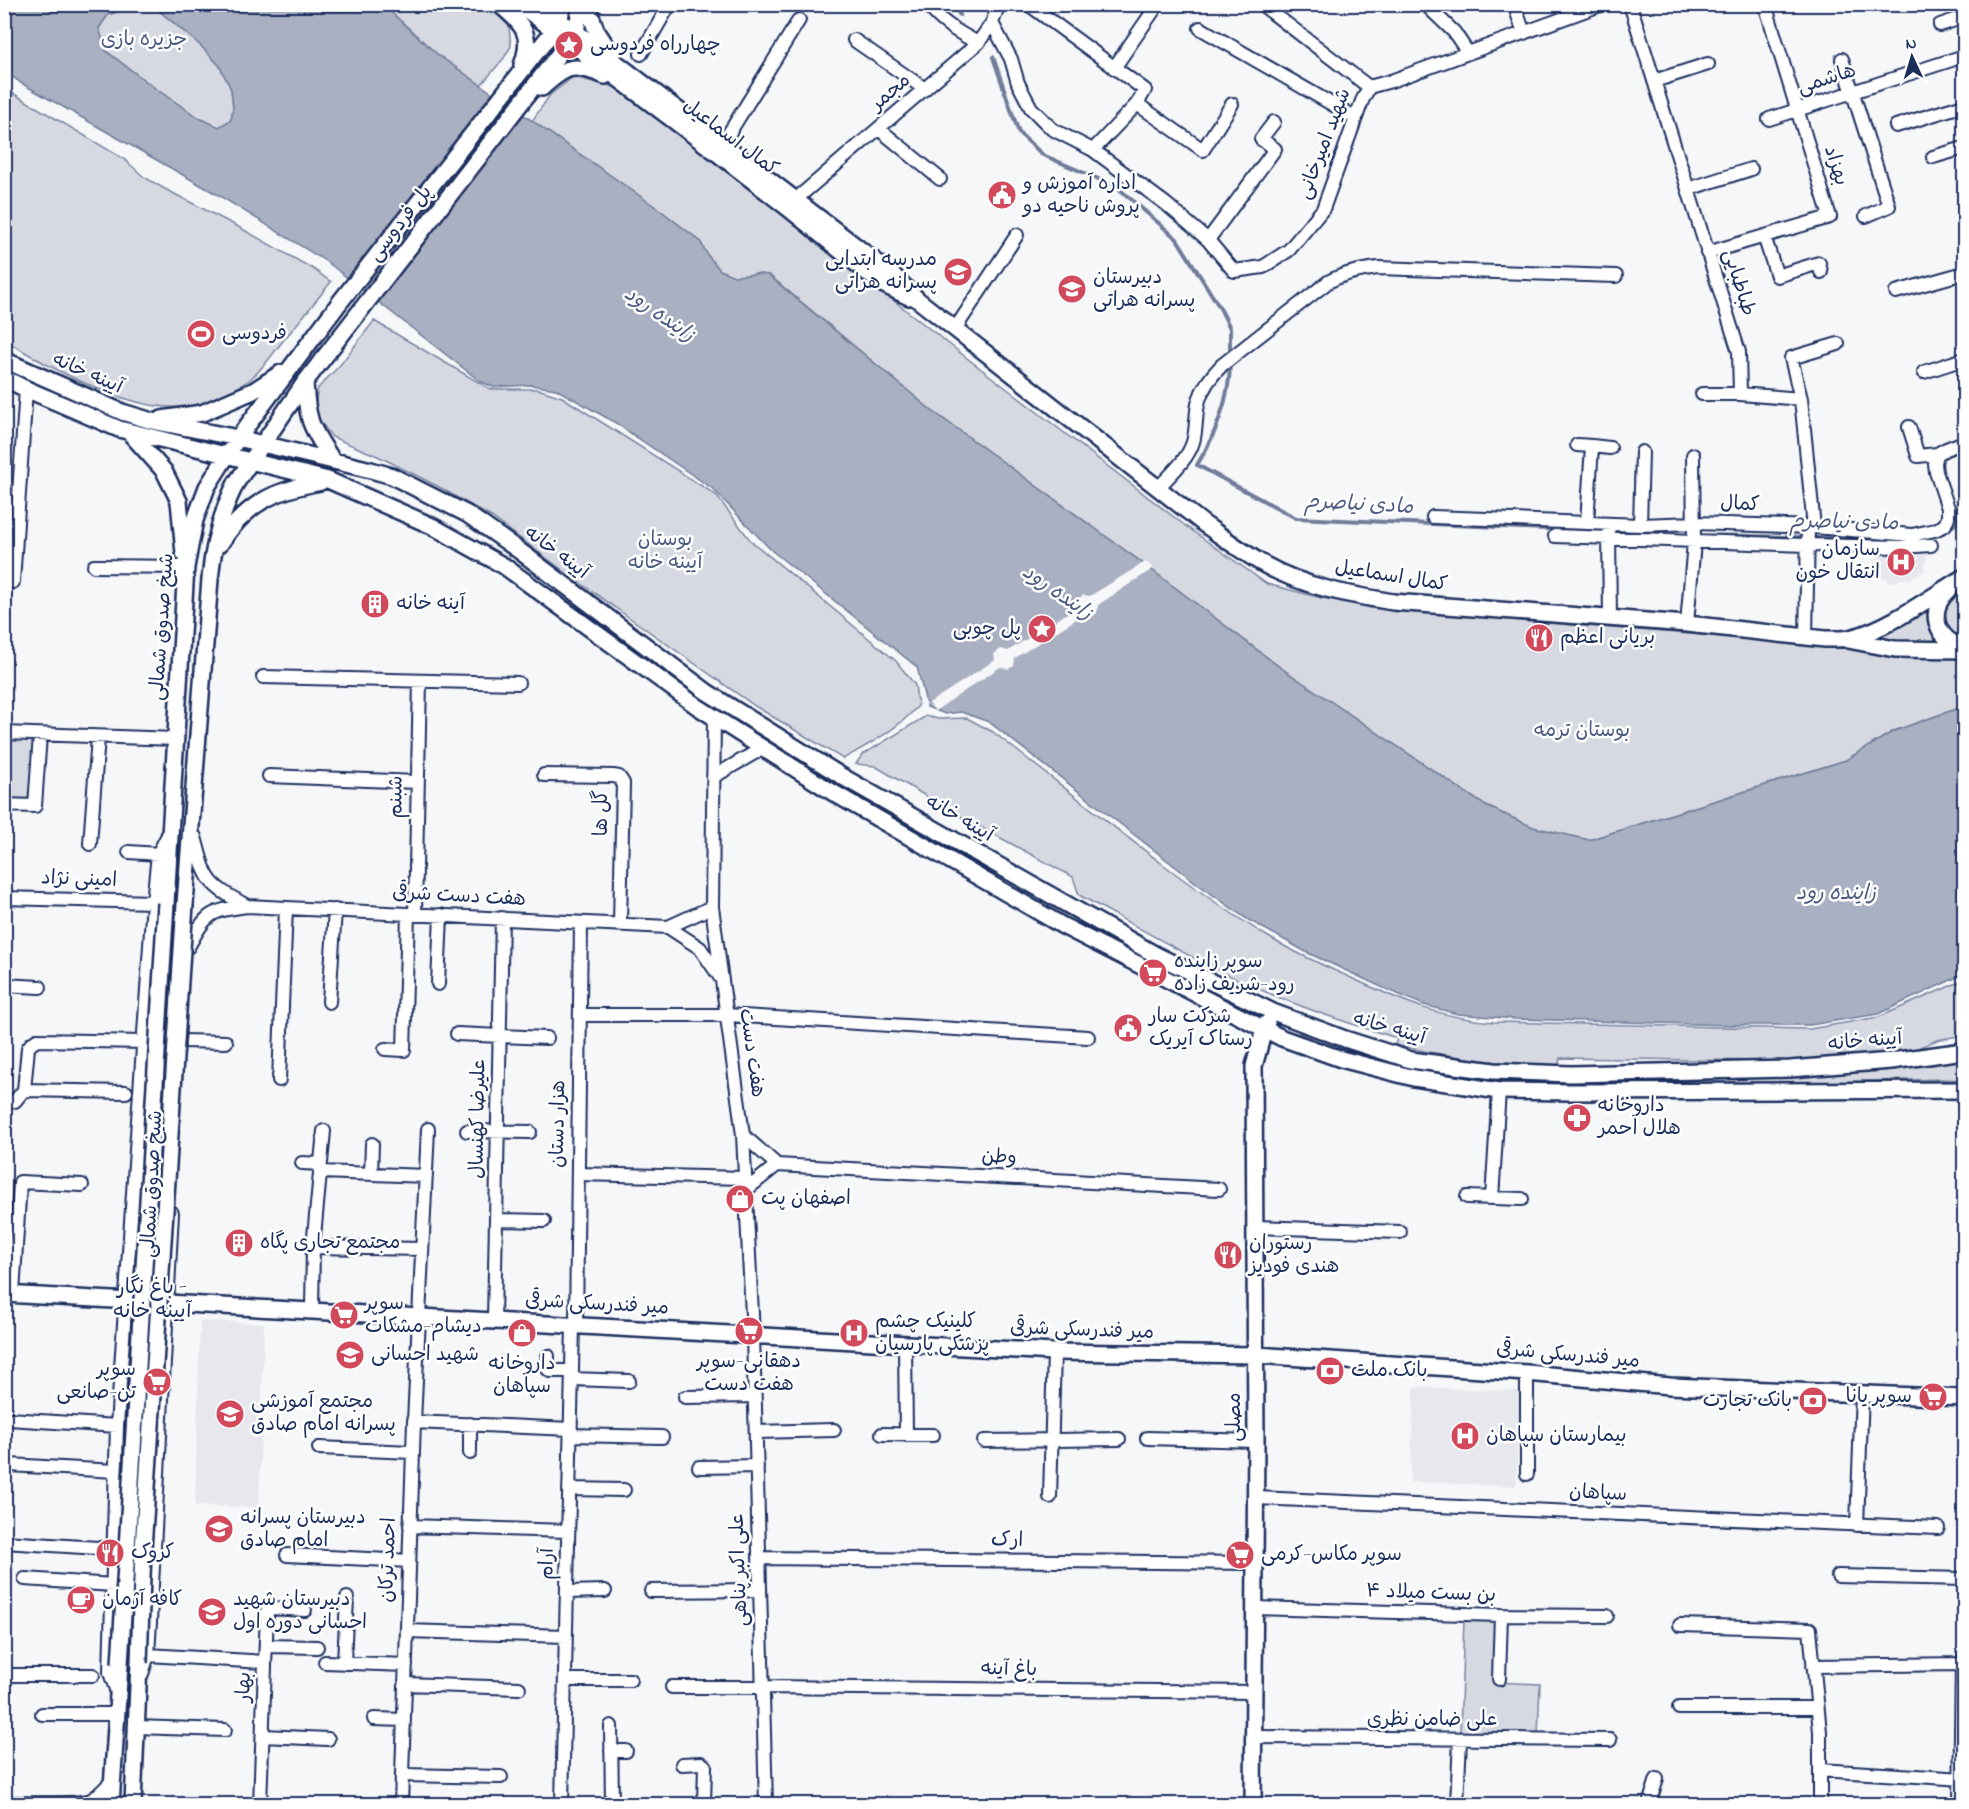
<svg xmlns="http://www.w3.org/2000/svg" width="1969" height="1809" viewBox="0 0 1969 1809" font-family="'Indie Flower','Playpen Sans Arabic',sans-serif">
<style>
.built{fill:#e6e8ee}
.green{fill:#d6d9e2;stroke:#7884a0;stroke-width:1.5}
.water{fill:#a9b0c1;stroke:#707c99;stroke-width:1.5}
.pier{fill:#f6f7f9}
.lines{fill:none;stroke-linecap:round;stroke-linejoin:round}
.stream{stroke:#707c99;stroke-width:4}
.minor-casing{stroke:#1b2f5e;stroke-width:16}
.major-casing{stroke:#1b2f5e;stroke-width:20}
.minor{stroke:#fff;stroke-width:12}
.major{stroke:#fff;stroke-width:15}
.major-bridge-casing{stroke:#1b2f5e;stroke-width:20;stroke-linecap:butt}
.major-bridge{stroke:#fff;stroke-width:15}
.labels{text-anchor:middle;dominant-baseline:central;stroke-width:5;stroke-linejoin:round;paint-order:stroke}
.park-label{font-size:20px;fill:#4a5a7f;stroke:#fff}
.poi-label{font-size:20px;fill:#1b2f5e;stroke:#fff;text-anchor:start}
.street-label{font-size:20px;fill:#1b2f5e;stroke:#fff}
.water-label{font-size:21px;font-style:italic;fill:#4d5c81;stroke:#fff}
.neighbourhood-label{font-size:21px;fill:#1b2f5e;stroke:#fff}
</style>
<rect width="100%" height="100%" fill="#f6f7f9"/>
<filter id="ink" filterUnits="userSpaceOnUse"><feTurbulence type="fractalNoise" baseFrequency=".0167" numOctaves="2"/><feDisplacementMap in="SourceGraphic" scale="12" xChannelSelector="R" yChannelSelector="G"/><feConvolveMatrix kernelMatrix="1 2 1 2 8 2 1 2 1" color-interpolation-filters="sRGB"/></filter>
<g filter="url(#ink)">
<path class="built" d="M1877,552L1927,553L1924,572H1920V575L1913,576L1912,579H1899L1898,582H1888L1887,578L1876,579Z
M200,1321L264,1323L259,1507L195,1506Z
M1414,1387L1520,1391L1516,1486L1410,1482Z"/>
<path class="green" d="M137,5L157,9L201,46L219,65L231,89L233,107L231,120L219,127L199,118L156,89L106,51L99,28L108,15Z
M383,5H490L508,19L511,46L504,58L481,85L438,55Z
M573,77L614,87L767,201L963,355L1187,527L1267,584L1321,598L1521,621L1964,655V706L1894,731L1846,760L1588,840L1533,827L1486,806L1281,668L1140,561L931,410L769,275L757,274L734,277L720,270L708,256L700,241L660,210L532,121L550,95Z
M4,88L124,159L144,177L163,188L244,230L313,269L331,282C315,302 299,322 282,342C272,355 262,370 249,380C232,392 212,402 191,406C136,416 50,368 5,340Z
M374,321L490,389H538L562,397L716,495L751,541L896,661L915,685L918,706C898,729 869,744 843,759L755,706L576,580L493,518L439,487L380,457L332,437L319,420L315,406L318,388L340,365Z
M1964,587V642C1940,627 1939,602 1964,587Z
M1926,609L1929,625L1938,643L1864,641L1904,623Z
M926,716L938,719L967,718L993,732C1083,801 1174,879 1270,938C1298,955 1330,968 1360,982C1404,1002 1445,1019 1494,1022L1810,1029L1879,1017L1964,980V1035L1937,1040L1913,1050L1884,1057L1837,1062L1560,1058L1558,1067C1503,1064 1449,1057 1395,1045L1397,1038C1360,1027 1323,1015 1288,1001C1215,973 1147,932 1079,895L1073,877L956,814L875,766L856,764L862,755Z
M4,737L36,738L32,801L5,799Z
M1299,1033L1393,1061L1450,1072L1964,1056V1080L1942,1079L1770,1084L1598,1085L1490,1083L1406,1070L1301,1038Z
M1464,1620L1498,1622L1496,1682L1540,1684L1538,1735L1460,1732Z"/>
<path class="water" d="M5,5H137L108,15L99,28L106,51L156,89L199,118L219,127L231,120L233,107L231,89L219,65L201,46L157,9L143,5H383L438,55L660,210L700,241L708,256L720,270L734,276L757,274L768,275L931,410L1140,561L1281,668L1486,806L1533,827L1589,840L1846,760L1894,731L1964,706V974L1878,1014L1810,1025H1731L1515,1019L1458,1014L1424,1005L1386,989L1306,952L1247,919L1199,885L989,722L961,712L945,714L927,707L917,667L771,550L713,489L614,422L556,389L531,385L493,387L480,381L327,262L220,196L21,83L5,71Z"/>
<path class="pier" d="M1145,562L1154,568L1098,605L1097,613L1092,617L1081,616L1015,658L1014,666L1008,669L1000,667L935,711L929,703L995,660L994,654L1001,649L1008,651L1077,607V600L1083,595L1090,596Z"/>
<g class="lines">
<path class="stream" d="M952,4L960,15
M993,57L1019,133L1043,155L1117,187L1177,239L1220,308L1230,328V355
M1230,363C1230,398 1215,436 1197,465L1296,518L1637,533
M1948,529L1957,523L1959,487L1964,468
M1699,535L1907,540"/>
<g class="minor-casing">
<path id="minor" d="M927,4C940,22 959,33 978,43
M1028,4L1145,90L1137,104L1093,150
M1261,4L1369,87
M1425,4L1454,32L1468,53
M1514,4L1524,33
M1630,4L1739,352L1740,394L1801,399L1814,527
M992,23L1011,59L1018,83L1031,108L1052,129L1093,150L1166,204L1208,240L1234,271L1263,267L1289,250L1323,209L1362,101L1369,87L1391,81L1603,4
M1940,25L1964,17
M1200,28L1356,118
M854,40L925,89
M641,54L670,4
M1842,59L1889,206L1866,216
M1114,68L1158,4
M1654,81L1708,64
M1137,104L1203,150L1232,104
M1769,119L1964,56
M1896,126L1964,105
M879,129L940,179
M723,143L799,20
M1933,157L1964,148
M1688,189L1751,169
M795,200L978,43L992,23L999,4
M1764,236L1777,276L1819,263L1821,272
M1208,240L1275,149L1261,139L1274,122
M1707,253L1830,217L1765,4
M1896,292L1964,273
M955,329L1017,235
M1924,372L1964,359
M1702,394H1740
M1801,399L1791,358L1838,344
M1909,427L1918,456L1937,454
M1577,445L1592,446L1587,523
M1592,446L1610,448
M1159,487C1171,474 1188,459 1193,442C1197,429 1195,414 1199,400C1203,387 1212,375 1222,365L1328,282C1344,273 1360,270 1378,268L1616,276
M1433,517L1640,525L1695,523L1814,527L1912,535L1935,530L1945,525L1948,517V508L1936,472L1935,463L1937,454L1946,449L1964,442
M1640,525L1642,452
M1609,533L1610,619
M1555,536L1807,545L1901,547L1931,545
M94,566L186,567
M13,582L26,389
M1687,624L1694,542L1693,455
M1806,638L1808,527
M263,677L518,683
M714,717L712,907L743,1135L753,1335L766,1804
M4,733L176,739
M544,775L613,776L619,777L623,783L620,924
M269,776L417,782
M713,777L763,748
M4,805L35,806L40,735
M195,837C207,882 206,883 247,906
M90,844L98,737
M129,852L158,854
M4,898L153,902
M415,914L420,681
M668,927L700,948L720,977
M188,947C207,913 209,911 247,906L668,927L712,907
M438,984L441,915
M4,985L40,987
M329,1002L335,910
M580,1015H727L1088,1037
M457,1034L547,1038
M182,1041L226,1042
M385,1049L404,1050L408,914
M279,1080L286,908
M24,1090L28,1048L31,1044L37,1040L145,1042
M4,1102L15,1101L24,1090L126,1092
M467,1131L530,1132
M743,1135L777,1165L746,1190
M302,1163L321,1164
M777,1165L1219,1189
M321,1172L426,1176
M371,1174L372,1144
M578,1174L745,1178
M1467,1197L1522,1199
M1492,1198L1499,1091
M496,1220L544,1221
M1254,1227L1400,1232
M313,1247L422,1249
M13,1294L20,1182L82,1185
M312,1310L313,1247L324,1131
M494,1320L502,918
M576,1325L581,923
M905,1344L906,1435
M548,1356L547,1368L550,1371H572
M1527,1373V1474
M572,1379L629,1381
M685,1397L754,1396
M9,1419L117,1426
M414,1422L571,1429
M756,1432L834,1430
M882,1434L933,1435
M571,1435L662,1437
M1147,1438L1256,1441
M984,1441L1119,1439
M319,1448L412,1452
M470,1453V1424
M9,1465L116,1471
M699,1467L757,1466
M569,1489L624,1490
M1050,1497L1054,1352
M1255,1498L1938,1528
M1857,1525L1862,1393
M410,1526L568,1531
M4,1542L114,1549
M287,1555L409,1561
M759,1558L1255,1563
M1838,1576L1964,1579
M25,1579L113,1585
M651,1591L760,1590
M567,1592L605,1591
M1255,1608L1501,1615L1607,1616
M1680,1625L1810,1629L1820,1732V1804
M407,1631L566,1636
M266,1646L317,1647
M148,1655L265,1662
M325,1662L406,1665
M344,1663L347,1598
M1813,1666L1962,1664
M142,1674L148,1655L150,1622L172,1213
M4,1675H93
M1499,1679L1501,1615
M565,1680H630
M405,1684L519,1688
M672,1687H763L1254,1692
M117,1692L110,1673L117,1426L153,902L158,854L169,833
M1679,1708H1817
M42,1714H116
M374,1719L404,1720
M611,1726L612,1804
M136,1727L225,1730
M263,1736L328,1739
M1254,1737L1610,1740
M611,1751H626
M682,1764L701,1763L705,1766L704,1804
M1820,1770L1964,1779
M402,1775L501,1777
M4,1803C19,1803 81,1805 91,1800C98,1796 106,1787 112,1781
M260,1804L267,1611L270,1608L305,1610
M401,1804L414,1422L428,1129
M562,1804L573,1325
M1457,1804L1460,1739
M1649,1804L1657,1779
M1960,1804L1962,1664L1964,1658"/>
</g>
<g class="major-casing">
<path id="major" d="M499,4C522,24 534,33 522,65
M519,4L717,153L788,208L880,283L909,297
M537,4L580,35L891,273L918,300L1204,524C1224,538 1244,553 1265,565C1304,587 1350,595 1393,602L1687,624L1825,639C1835,639 1844,640 1853,637C1888,629 1933,595 1964,577
M587,4L596,30L613,56
M542,88C567,65 573,63 605,76
M4,360L122,412L152,421L238,438L371,470L392,476L467,514L517,549L707,692L843,777L1156,955L1273,1012L1345,1039L1411,1060L1494,1071L1571,1074L1790,1069L1891,1061L1964,1051
M4,378L26,389L119,429L328,480L432,526L504,566L698,707L832,792L1063,926L1282,1038L1341,1059L1414,1078L1499,1091L1571,1092L1964,1090
M305,382C307,421 311,428 333,461
M162,419L202,413L253,391L281,373
M129,432L164,471L179,501L184,553
M220,544C246,503 275,490 321,482
M1949,590C1926,611 1936,638 1963,648
M1848,640L1895,649L1964,650
M166,903L186,567L195,520L207,487L238,438L340,302L553,31L560,21L562,4
M185,904L210,579C213,546 221,513 236,483L305,382L576,32L581,4
M4,1294L1054,1352L1256,1355L1527,1373L1670,1386L1964,1398
M111,1804L120,1664
M133,1804L139,1663
M1253,1804L1256,1441L1254,1066L1264,1030L1267,1023"/>
</g>
<use href="#minor" class="minor"/>
<use href="#major" class="major"/>
<g class="major-bridge-casing">
<path id="major-bridge" d="M139,1663L143,1549L185,904
M120,1664L166,903"/>
</g>
<use href="#major-bridge" class="major-bridge"/>
</g>
</g>
<defs>
<g id="sight-disc" transform="scale(1.5)"><circle r="9.5" fill="#d1495b" stroke="#fff"/><path d="M0-6L1.8-2.2L6-1.7L2.9 1.2L3.7 5.4L0 3.3L-3.7 5.4L-2.9 1.2L-6-1.7L-1.8-2.2Z" fill="#fff"/></g>
<g id="civic-disc" transform="scale(1.5)"><circle r="9.5" fill="#d1495b" stroke="#fff"/><path d="M-.6-6.5H3V-4.5H.6V-3L4-1V1h2V6H-6V1h2V-1L-.6-3ZM-1.2 2.5V6h2.4V2.5Z" fill="#fff"/></g>
<g id="school-disc" transform="scale(1.5)"><circle r="9.5" fill="#d1495b" stroke="#fff"/><path d="M0-5L7-2L0 1L-7-2ZM-4 1L0 2.5L4 1V4Q0 6-4 4Z" fill="#fff"/></g>
<g id="stadium-disc" transform="scale(1.5)"><circle r="9.5" fill="#d1495b" stroke="#fff"/><path d="M0-5a6.5 5 0 1 0 0 10a6.5 5 0 1 0 0-10ZM-3.5-1.8h7v3.6h-7Z" fill="#fff"/></g>
<g id="hospital-disc" transform="scale(1.5)"><circle r="9.5" fill="#d1495b" stroke="#fff"/><path d="M-5-5h3v3.5h4V-5h3V5h-3V1.5h-4V5h-3Z" fill="#fff"/></g>
<g id="building-disc" transform="scale(1.5)"><circle r="9.5" fill="#d1495b" stroke="#fff"/><path d="M-4-6H4V6H1V3H-1V6H-4ZM-2.5-4.3h1.7v1.8h-1.7ZM.8-4.3h1.7v1.8H.8ZM-2.5-1h1.7V.8h-1.7ZM.8-1h1.7V.8H.8Z" fill="#fff"/></g>
<g id="restaurant-disc" transform="scale(1.5)"><circle r="9.5" fill="#d1495b" stroke="#fff"/><path d="M-5-6h1v4h1v-4h1v4h1v-4h1v5L-1.5 .5V6h-2V.5L-5-1ZM5-6V6H3V1.5H1.5Q1.5-4 5-6Z" fill="#fff"/></g>
<g id="supermarket-disc" transform="scale(1.5)"><circle r="9.5" fill="#d1495b" stroke="#fff"/><path d="M-6-5.5h2.5l.6 2H6L4.5 2H-2.5L-4.4-4H-6ZM-1.5 3.2a1.3 1.3 0 1 0 .1 0ZM3 3.2a1.3 1.3 0 1 0 .1 0Z" fill="#fff"/></g>
<g id="pharmacy-disc" transform="scale(1.5)"><circle r="9.5" fill="#d1495b" stroke="#fff"/><path d="M-2-6h4v4h4v4h-4v4h-4v-4h-4v-4h4Z" fill="#fff"/></g>
<g id="shop-disc" transform="scale(1.5)"><circle r="9.5" fill="#d1495b" stroke="#fff"/><path d="M-5-2.5h2.3a2.7 3.5 0 0 1 5.4 0H5L5.5 6h-11ZM-1.5-2.5h3a1.5 2.3 0 0 0-3 0Z" fill="#fff"/></g>
<g id="bank-disc" transform="scale(1.5)"><circle r="9.5" fill="#d1495b" stroke="#fff"/><path d="M-6-4H6V4H-6ZM0-2.3a2.3 2.3 0 1 0 0 4.6a2.3 2.3 0 1 0 0-4.6Z" fill="#fff"/></g>
<g id="cafe-disc" transform="scale(1.5)"><circle r="9.5" fill="#d1495b" stroke="#fff"/><path d="M-5.5-4.5H6V0H3Q3 3.5 0 3.5H-2.5Q-5.5 3.5-5.5 0ZM3-3.2v2h1.7v-2ZM-6 4.5H4V6H-6Z" fill="#fff"/></g>
</defs>
<g fill-rule="evenodd">
<use href="#sight-disc" x="569" y="45"/>
<use href="#civic-disc" x="1002" y="195"/>
<use href="#school-disc" x="958" y="272"/>
<use href="#school-disc" x="1072" y="289"/>
<use href="#stadium-disc" x="201" y="334"/>
<use href="#hospital-disc" x="1901" y="562"/>
<use href="#building-disc" x="375" y="604"/>
<use href="#sight-disc" x="1042" y="629"/>
<use href="#restaurant-disc" x="1539" y="638"/>
<use href="#supermarket-disc" x="1153" y="973"/>
<use href="#civic-disc" x="1128" y="1028"/>
<use href="#pharmacy-disc" x="1577" y="1118"/>
<use href="#shop-disc" x="740" y="1199"/>
<use href="#building-disc" x="239" y="1243"/>
<use href="#restaurant-disc" x="1228" y="1255"/>
<use href="#supermarket-disc" x="344" y="1315"/>
<use href="#supermarket-disc" x="749" y="1331"/>
<use href="#shop-disc" x="522" y="1333"/>
<use href="#hospital-disc" x="854" y="1333"/>
<use href="#school-disc" x="350" y="1355"/>
<use href="#bank-disc" x="1330" y="1371"/>
<use href="#supermarket-disc" x="157" y="1382"/>
<use href="#supermarket-disc" x="1933" y="1397"/>
<use href="#bank-disc" x="1813" y="1401"/>
<use href="#school-disc" x="230" y="1414"/>
<use href="#hospital-disc" x="1465" y="1436"/>
<use href="#school-disc" x="219" y="1529"/>
<use href="#restaurant-disc" x="110" y="1553"/>
<use href="#supermarket-disc" x="1240" y="1555"/>
<use href="#cafe-disc" x="81" y="1600"/>
<use href="#school-disc" x="212" y="1612"/>
</g>
<g class="labels">
<g class="park-label">
<text x="144" y="40">جزیره بازی</text>
<text x="665" y="540">بوستان<tspan x="665" dy="23">آیینه خانه</tspan></text>
<text x="1582" y="731">بوستان ترمه</text>
</g>
<g class="poi-label">
<text x="590" y="45">چهارراه فردوسی</text>
<text x="1023" y="184">اداره آموزش و<tspan x="1023" dy="23">پروش ناحیه دو</tspan></text>
<text x="937" y="260" text-anchor="end">مدرسه ابتدایی<tspan x="937" dy="23">پسرانه هراتی</tspan></text>
<text x="1093" y="278">دبیرستان<tspan x="1093" dy="23">پسرانه هراتی</tspan></text>
<text x="222" y="334">فردوسی</text>
<text x="1880" y="550" text-anchor="end">سازمان<tspan x="1880" dy="23">انتقال خون</tspan></text>
<text x="396" y="604">آینه خانه</text>
<text x="1021" y="629" text-anchor="end">پل چوبی</text>
<text x="1560" y="638">بریانی اعظم</text>
<text x="1174" y="962">سوپر زاینده<tspan x="1174" dy="23">رود-شریف زاده</tspan></text>
<text x="1149" y="1017">شرکت سار<tspan x="1149" dy="23">رستاک آیریک</tspan></text>
<text x="1598" y="1106">داروخانه<tspan x="1598" dy="23">هلال احمر</tspan></text>
<text x="761" y="1199">اصفهان پت</text>
<text x="260" y="1243">مجتمع تجاری پگاه</text>
<text x="1249" y="1244">رستوران<tspan x="1249" dy="23">هندی فودیز</tspan></text>
<text x="365" y="1304">سوپر<tspan x="365" dy="23">دیشام-مشکات</tspan></text>
<text x="875" y="1322">کلینیک چشم<tspan x="875" dy="23">پزشکی پارسیان</tspan></text>
<text x="371" y="1355">شهید احسانی</text>
<text x="749" y="1362" text-anchor="middle">دهقانی-سوپر<tspan x="749" dy="23">هفت دست</tspan></text>
<text x="522" y="1364" text-anchor="middle">داروخانه<tspan x="522" dy="23">سپاهان</tspan></text>
<text x="136" y="1370" text-anchor="end">سوپر<tspan x="136" dy="23">تن-صانعی</tspan></text>
<text x="1351" y="1371">بانک ملت</text>
<text x="1912" y="1397" text-anchor="end">سوپر یانا</text>
<text x="1792" y="1401" text-anchor="end">بانک تجارت</text>
<text x="251" y="1402">مجتمع آموزشی<tspan x="251" dy="23">پسرانه امام صادق</tspan></text>
<text x="1486" y="1436">بیمارستان سپاهان</text>
<text x="240" y="1518">دبیرستان پسرانه<tspan x="240" dy="23">امام صادق</tspan></text>
<text x="131" y="1553">کروک</text>
<text x="1261" y="1555">سوپر مکاس-کرمی</text>
<text x="102" y="1600">کافه آژمان</text>
<text x="233" y="1600">دبیرستان شهید<tspan x="233" dy="23">احسانى دوره اول</tspan></text>
</g>
<g class="street-label">
<text transform="translate(1827 80) rotate(-18)">هاشمی</text>
<text transform="translate(891 93) rotate(-41)">مجمر</text>
<text transform="translate(730 138) rotate(37)">کمال اسماعیل</text>
<text transform="translate(1325 144) rotate(-69)">شهید امیرخانی</text>
<text transform="translate(1835 166) rotate(73)">بهزاد</text>
<text transform="translate(401 224) rotate(-52)">پل فردوسی</text>
<text transform="translate(1738 283) rotate(73)">طباطبایی</text>
<text transform="translate(87 374) rotate(24)">آیینه خانه</text>
<text transform="translate(1740 505) rotate(2)">کمال</text>
<text transform="translate(556 553) rotate(37)">آیینه خانه</text>
<text transform="translate(1391 577) rotate(9)">کمال اسماعیل</text>
<text transform="translate(163 627) rotate(-86)">شیخ صدوق شمالی</text>
<text transform="translate(397 797) rotate(-89)">شبنم</text>
<text transform="translate(602 813) rotate(-90)">گل ها</text>
<text transform="translate(959 819) rotate(30)">آیینه خانه</text>
<text transform="translate(79 880) rotate(2)">امینی نژاد</text>
<text transform="translate(459 897) rotate(3)">هفت دست شرقی</text>
<text transform="translate(1389 1029) rotate(16)">آیینه خانه</text>
<text transform="translate(1865 1042) rotate(-5)">آیینه خانه</text>
<text transform="translate(751 1053) rotate(82)">هفت دست</text>
<text transform="translate(479 1119) rotate(-89)">علیرضا کهنسال</text>
<text transform="translate(559 1124) rotate(-89)">هزار دستان</text>
<text transform="translate(999 1158) rotate(3)">وطن</text>
<text transform="translate(153 1184) rotate(-87)">شیخ صدوق شمالی</text>
<text transform="translate(597 1305) rotate(3)">میر فندرسکی شرقی</text>
<text transform="translate(1082 1331) rotate(2)">میر فندرسکی شرقی</text>
<text transform="translate(1568 1356) rotate(5)">میر فندرسکی شرقی</text>
<text transform="translate(1235 1417) rotate(-90)">مصلی</text>
<text transform="translate(1598 1494) rotate(3)">سپاهان</text>
<text transform="translate(1007 1541) rotate(1)">ارک</text>
<text transform="translate(389 1560) rotate(-88)">احمد ترکان</text>
<text transform="translate(548 1564) rotate(-89)">آرام</text>
<text transform="translate(740 1570) rotate(-92)">علی اکبر پناهی</text>
<text transform="translate(1431 1594) rotate(2)">بن بست میلاد ۴</text>
<text transform="translate(1009 1670) rotate(1)">باغ آینه</text>
<text transform="translate(245 1687) rotate(-88)">بهار</text>
<text x="1432" y="1720">علی ضامن نظری</text>
</g>
<g class="water-label">
<text transform="translate(659 315) rotate(35)">زاینده رود</text>
<text transform="translate(1359 505) rotate(3)">مادی نیاصرم</text>
<text transform="translate(1844 523) rotate(1)">مادی نیاصرم</text>
<text transform="translate(1057 593) rotate(35)">زاینده رود</text>
<text x="1836" y="894">زاینده رود</text>
</g>
<g class="neighbourhood-label">
<text x="152" y="1288">باغ نگار -<tspan x="152" dy="24">آیینه خانه</tspan></text>
</g>
</g>
<rect width="1969" height="1809" fill="none" stroke="#fff" stroke-width="24"/>
<rect x="12" y="12" width="1945" height="1785" fill="none" stroke="#1b2f5e" stroke-width="2" filter="url(#ink)"/>
<g transform="translate(1912 57) rotate(356)" stroke="#ffffff" stroke-width="4.5" paint-order="stroke">
<path d="M0-4.5L10 22L0 15L-10 22Z" fill="#1b2f5e"/>
<text y="-9" font-size="16" font-weight="bold" text-anchor="middle" fill="#1b2f5e">N</text>
</g>
</svg>
